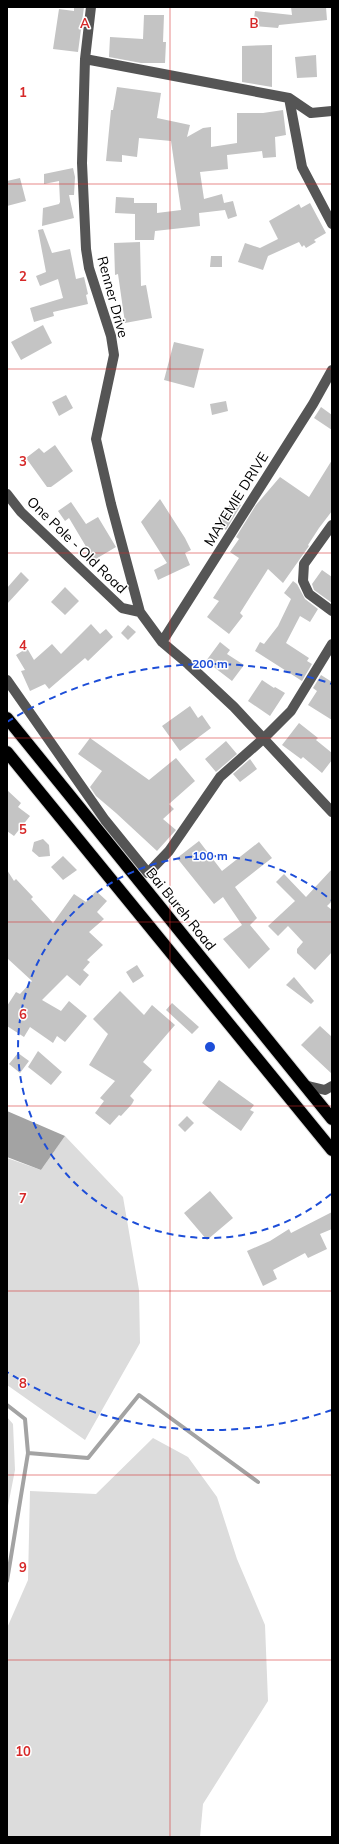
<svg xmlns="http://www.w3.org/2000/svg" width="339" height="1844" viewBox="0 0 339 1844" font-family="Mulish,sans-serif">
<style>
.green{fill:#dcdcdc}
.water{fill:#a3a3a3}
.lines{fill:none;stroke-linecap:round;stroke-linejoin:round}
.stream{stroke:#a3a3a3;stroke-width:4}
.building{fill:#c4c4c4}
.highway-casing{stroke:#dbdbdb;stroke-width:14}
.minor{stroke:#555;stroke-width:10}
.highway{stroke:#000;stroke-width:12}
.grid{fill:none;stroke:#d62828;stroke-width:1;stroke-opacity:0.55}
.ring{fill:none;stroke:#1d4ed8;stroke-width:2;stroke-dasharray:7 5}
.labels{text-anchor:middle;dominant-baseline:central;stroke-width:3;stroke-linejoin:round;paint-order:stroke}
.street-label{font-size:14px;fill:#000;stroke:#fff}
.grid-label{font-size:13px;text-anchor:middle;font-weight:bold;fill:#d62828;stroke:#fff;stroke-width:3;stroke-linejoin:round;paint-order:stroke}
.centre{fill:#1d4ed8;stroke:#fff;stroke-width:2}
.ring-label{font-size:12px;text-anchor:middle;font-weight:bold;fill:#1d4ed8;stroke:#fff;stroke-width:3;stroke-linejoin:round;paint-order:stroke}
</style>
<rect width="100%" height="100%" fill="#fff"/>
<path class="green" d="M65,1136L123,1197L139,1290L140,1343L85,1440L7,1385V1158L41,1170Z
M7,1417L13,1424L15,1470L7,1511Z
M153,1438L188,1457L217,1497L237,1559L265,1625L268,1701L203,1804L200,1837H7V1628L28,1580L30,1491L96,1494Z"/>
<path class="water" d="M7,1111L65,1136L41,1170L7,1157Z"/>
<g class="lines">
<path class="stream" d="M7,1405L25,1419L28,1453L7,1581
M28,1453L88,1458L139,1395L258,1482"/>
</g>
<path class="building" d="M74,7H84L78,52L53,49L59,9L74,11Z
M291,7H326L327,20L279,25L278,28L253,26L255,11L292,15Z
M144,15H164L163,42H166L165,63H141L109,57L110,37L143,39Z
M272,45V87L242,82V46Z
M316,55L317,77L297,78L295,57Z
M117,87L161,93L157,118L190,125L187,137L203,128L211,127V147L237,143V113H263L283,110L286,135L275,137L276,157L263,158L262,151L227,155L228,169L200,172L204,199L222,194L224,203L233,201L237,216L228,219L225,210L199,213L200,226L155,231L154,240H135V214L115,213L116,197L134,198V203H157V213L181,210L171,141L139,138L137,157L122,155V162L106,161L111,110H113Z
M73,168L75,177L74,195H69L74,218L42,226L43,208L59,204L60,202L59,181L44,184V174Z
M20,178L26,201L7,206V181Z
M310,203L326,233L314,240L316,242L306,248L304,245L302,247L299,242L268,256L263,270L238,262L245,243L260,248L278,239L269,221L299,204L301,208Z
M43,229L52,253L70,249L76,279L84,277L88,294L86,295L88,304L53,312L54,316L34,322L30,308L63,298L58,279L40,286L36,276L46,272L38,230Z
M140,242L141,286L146,285L152,318L125,323L118,274L115,275L114,243Z
M211,256H222V267H210Z
M43,325L52,343L21,360L11,342Z
M174,342L204,349L194,388L164,380Z
M66,395L73,408L59,416L52,402Z
M226,401L228,411L212,415L210,404Z
M321,407L332,415V430L314,418Z
M55,445L73,471L51,487H47L26,458L39,448L44,453Z
M332,460V511L319,528L308,545L309,546L283,583L268,569L240,613L243,616L229,634L207,617L219,601L213,598L239,558L230,552L239,539L236,537L256,505L280,477L309,497Z
M160,499L185,538L191,550L185,553L190,565L158,580L154,570L167,563L141,522Z
M233,500L241,505L226,530L217,524Z
M71,502L86,524L98,517L116,547L94,560L69,518L65,521L58,511Z
M322,570L332,577V603L314,590L312,584Z
M21,572L29,580L7,604V588Z
M293,581L297,584L305,599L318,609L310,622L300,616L286,643L309,658L307,661L312,664L302,681L255,651L260,642L264,644L278,626L291,599L284,593Z
M65,587L79,601L65,615L51,602Z
M91,624L100,634L106,629L113,637L88,661L85,658L49,689L45,684L30,691L21,671L25,670L16,655L27,648L34,660L52,644L61,654Z
M128,625L136,632L128,640L121,633Z
M220,642L230,650L227,654L244,665L232,681L206,661Z
M321,675L332,682V720L308,705L317,691L313,688Z
M262,680L274,688L275,687L285,693L270,716L248,701Z
M190,706L198,718L202,715L211,728L180,751L162,726Z
M299,723L318,738L316,740L332,753V760L322,773L303,757L301,759L282,745Z
M90,738L149,780L176,758L195,781L169,804L174,809L163,819L176,830L157,851L116,813L96,796L90,787L102,771L78,754Z
M226,741L237,754L216,772L205,759Z
M250,759L257,769L240,782L233,774Z
M7,790L21,803L18,807L30,816L14,836L7,831Z
M43,839L49,845L50,856L39,857L32,851L34,842Z
M199,841L222,871L259,842L272,858L235,887L257,918L250,925L270,949L249,969L223,939L242,925L223,897L214,904L177,858Z
M63,856L77,870L63,880L51,867Z
M332,869V901L327,906L332,910V952L315,970L297,953V949L303,942L288,926L278,936L268,926L295,901L276,882L284,874L306,897Z
M7,870L14,881L16,879L33,897L31,899L53,923L74,894L86,902L96,891L107,901L97,912L104,919L89,932L103,945L87,960L90,962L83,970L89,975L80,986L67,975L42,1000L61,1011L69,1001L87,1016L65,1042L57,1036L53,1043L30,1027L24,1037L7,1026V1006L16,992L20,994L32,981L7,958Z
M137,965L144,976L133,983L126,972Z
M294,977L314,1001L311,1004L286,985Z
M120,991L144,1015L152,1005L175,1025L143,1062L152,1070L130,1096L134,1100L132,1104L121,1116L119,1115L110,1125L95,1113L104,1101L100,1098L115,1081L89,1065L108,1034L93,1019Z
M172,1003L199,1027L192,1034L166,1010Z
M320,1026L332,1037V1074L301,1045Z
M38,1051L62,1072L51,1085L28,1067Z
M18,1053L29,1061L20,1073L9,1064Z
M219,1080L254,1105L250,1110L254,1112L241,1131L202,1103Z
M187,1116L194,1123L185,1132L178,1125Z
M210,1191L233,1218L207,1240L184,1213Z
M332,1212V1229L320,1234L327,1249L308,1258L305,1253L273,1270L277,1279L263,1286L247,1251L270,1241L289,1229L291,1233Z"/>
<g class="lines">
<g class="highway-casing">
<path id="highway" d="M7,718L332,1119
M7,752L332,1150"/>
</g>
<path class="minor" d="M91,7L85,59L82,163L86,249L89,268L111,336L114,355L96,439L111,504L140,612
M85,59L289,98L311,113L332,111
M289,98L302,167L332,224
M7,494L21,512L122,608L140,612L162,642L188,664L234,707L332,812
M332,525L304,564L303,581L309,594L332,611
M162,642L313,404L332,370
M7,680L105,820L148,873L169,851L220,777L263,739L291,711L332,644
M304,1085L325,1090L332,1086"/>
<use href="#highway" class="highway"/>
</g>
<path class="grid" d="M170,7V1837M7,184H332M7,369H332M7,553H332M7,738H332M7,922H332M7,1106H332M7,1291H332M7,1475H332M7,1660H332"/>
<g class="ring">
<path d="M331 1194A191 191 0 1 1 331 900"/>
<path d="M332 1410A383 383 0 0 1 7 1372M7 722A383 383 0 0 1 332 684"/>
</g>
<g class="labels">
<g class="street-label">
<text transform="translate(113 297) rotate(75)">Renner Drive</text>
<text transform="translate(236 499) rotate(-58)">MAYEMIE DRIVE</text>
<text transform="translate(77 545) rotate(44)">One Pole - Old Road</text>
<text transform="translate(181 909) rotate(51)">Bai Bureh Road</text>
</g>
</g>
<g class="grid-label">
<text x="85" y="28">A</text>
<text x="254" y="28">B</text>
<text x="23" y="97">1</text>
<text x="23" y="281">2</text>
<text x="23" y="466">3</text>
<text x="23" y="650">4</text>
<text x="23" y="834">5</text>
<text x="23" y="1019">6</text>
<text x="23" y="1203">7</text>
<text x="23" y="1388">8</text>
<text x="23" y="1572">9</text>
<text x="23" y="1756">10</text>
</g>
<circle cx="210" cy="1047" r="6" class="centre"/>
<g class="ring-label">
<text x="210" y="668">200 m</text>
<text x="210" y="860">100 m</text>
</g>
<rect width="339" height="1844" fill="none" stroke="#000000" stroke-width="16"/>
</svg>
